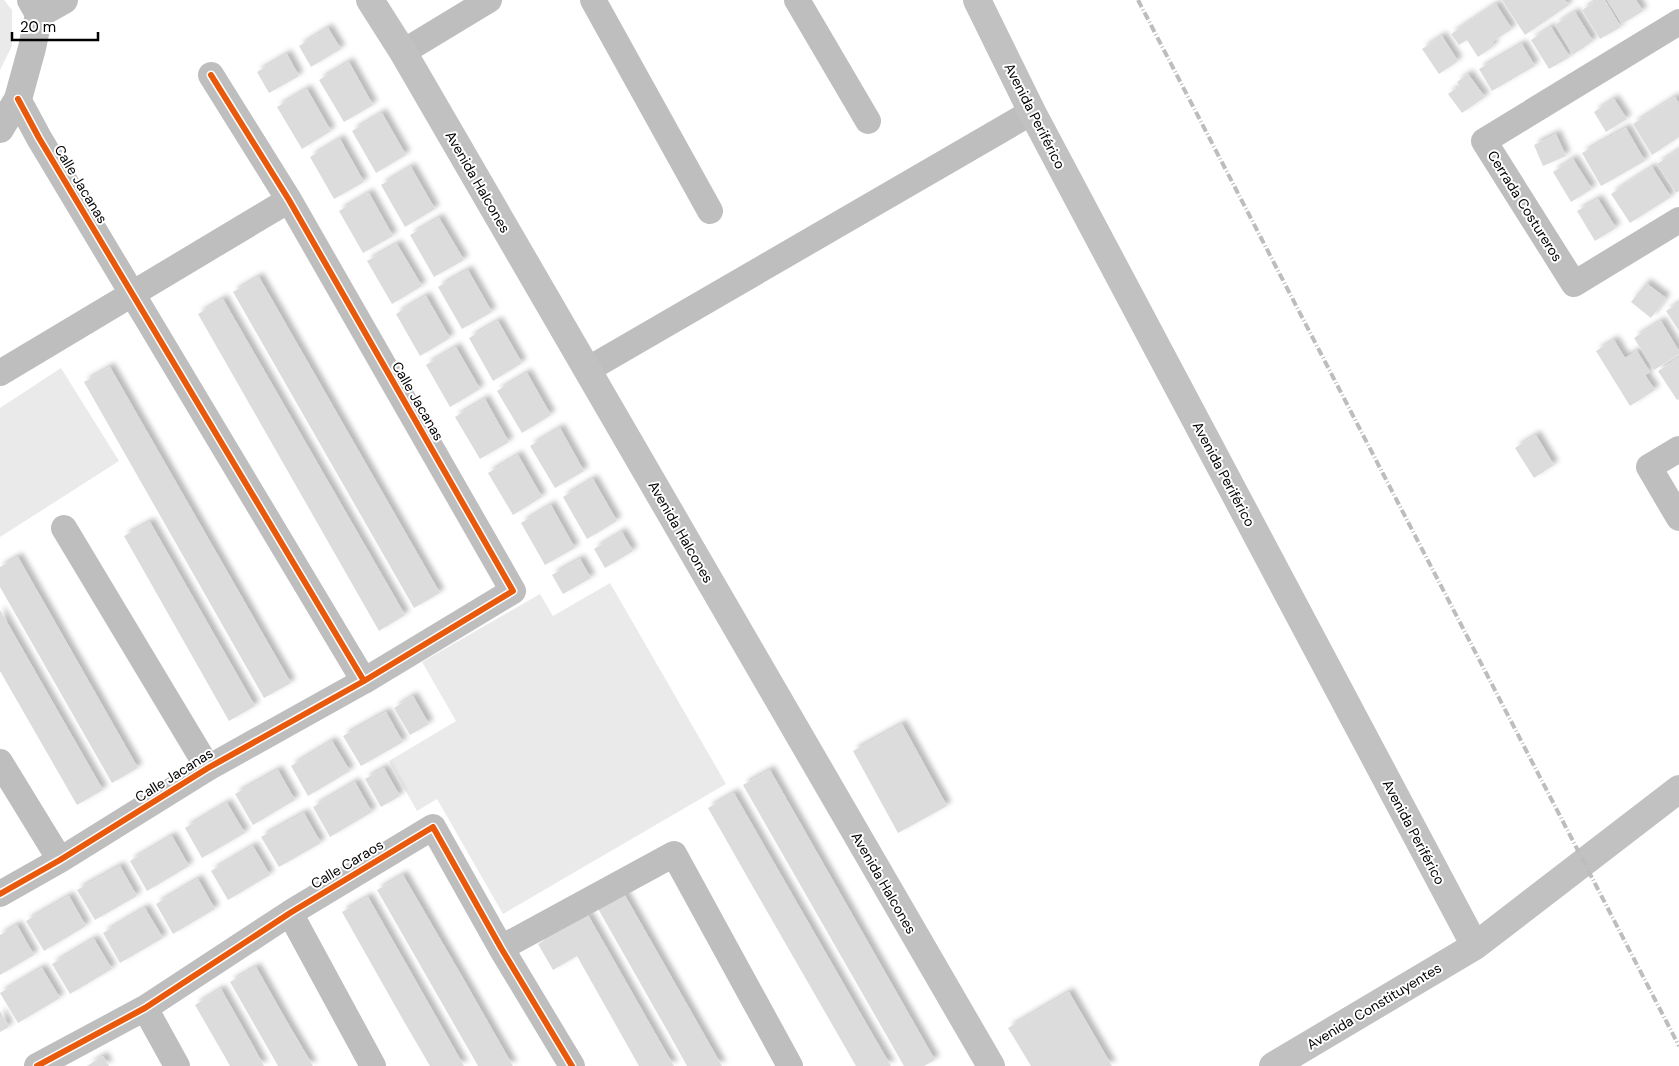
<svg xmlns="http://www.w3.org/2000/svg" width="1679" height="1066" viewBox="0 0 1679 1066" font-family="'DM Sans',sans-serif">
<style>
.green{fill:#eaeaea}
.building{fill:#dcdcdc;filter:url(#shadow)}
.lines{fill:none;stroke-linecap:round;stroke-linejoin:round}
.minor{stroke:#bebebe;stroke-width:26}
.tertiary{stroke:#bebebe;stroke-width:28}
.secondary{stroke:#c1c1c1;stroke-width:28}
.rail{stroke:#bdbdbd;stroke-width:4;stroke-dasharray:8 2.5 1 2.5;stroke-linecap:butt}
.cycleway-casing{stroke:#fff;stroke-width:9}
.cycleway{stroke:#e8590c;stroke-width:6}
.labels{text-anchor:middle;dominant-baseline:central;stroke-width:4;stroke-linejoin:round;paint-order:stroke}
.street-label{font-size:14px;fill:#000;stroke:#fff}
</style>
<defs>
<filter id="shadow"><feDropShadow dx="4.5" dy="-4.5" stdDeviation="2.5" flood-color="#0004"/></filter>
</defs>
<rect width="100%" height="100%" fill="#fff"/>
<path class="green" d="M0,0H4L12,10V46L0,70Z
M61,368L119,461L0,537V408Z
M610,583L726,784L503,914L437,799L417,811L389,761L456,721L422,662L540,594L553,616Z"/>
<path class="building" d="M1502,0H1565L1569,5L1525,35Z
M1598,0H1605L1621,27L1600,39L1582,10Z
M1607,0H1636L1643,11L1622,24Z
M1496,4L1512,29L1492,42L1494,46L1478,57L1467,40L1459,45L1451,34Z
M1575,12L1593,41L1573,55L1555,25Z
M1551,27L1570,57L1549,69L1531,40Z
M328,28L341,49L311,67L299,46Z
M1442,36L1458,61L1439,74L1422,49Z
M1522,44L1535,66L1492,91L1479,69Z
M287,54L299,76L269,93L257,72Z
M349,62L373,105L344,122L319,80Z
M1468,74L1485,97L1462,113L1448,94L1460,86L1457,82Z
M307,89L331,131L302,149L277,107Z
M1675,97L1679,103V137L1652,155L1633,124Z
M1614,99L1627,119L1606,132L1594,112Z
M382,113L406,155L376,173L352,131Z
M1626,128L1645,161L1601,186L1582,153Z
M1556,134L1566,156L1543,166L1534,145Z
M340,139L364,182L334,199L310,157Z
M1679,150V191L1676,193L1657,164Z
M1573,159L1592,189L1571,202L1553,172Z
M411,167L435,209L405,227L381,185Z
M1652,167L1671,197L1630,223L1611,194Z
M369,193L393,236L363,253L339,211Z
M1598,199L1616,228L1595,241L1577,211Z
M439,218L464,260L434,277L410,235Z
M397,244L422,286L392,304L367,261Z
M468,270L492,312L462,329L438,287Z
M259,277L440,593L414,608L233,292Z
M1646,283L1666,298L1651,318L1631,302Z
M426,296L450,338L420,356L396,314Z
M223,299L405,615L379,631L198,314Z
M1679,303V331L1666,311Z
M498,321L522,363L493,381L469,338Z
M1661,321L1679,351V354L1654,370L1634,338Z
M1614,340L1625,358L1637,351L1650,372L1645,375L1655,390L1630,406L1596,351Z
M456,347L480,389L450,407L426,365Z
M1679,358V399L1677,400L1658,371Z
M110,367L291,683L264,698L84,382Z
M527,373L551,415L522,433L497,391Z
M485,399L509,442L480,459L455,417Z
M560,428L584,471L555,488L530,446Z
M1536,435L1554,465L1534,478L1515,448Z
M518,455L542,497L513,515L488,473Z
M593,479L617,521L587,539L563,497Z
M551,505L575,548L545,565L521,523Z
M150,522L255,706L229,721L124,536Z
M622,532L633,551L605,568L594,549Z
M18,557L138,768L112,783L0,587V567Z
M580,559L591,578L563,594L552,575Z
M0,610L103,790L77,805L0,671Z
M413,696L429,724L410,735L394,708Z
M386,712L403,742L361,766L343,736Z
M902,724L947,806L898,833L853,751Z
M332,741L350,771L308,796L291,766Z
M384,768L400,796L381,807L365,779Z
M278,770L295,800L253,825L235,794Z
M770,770L935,1060L924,1066H904L743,785Z
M355,782L372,812L330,837L313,807Z
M734,793L870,1030L891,1066H856L753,887L708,808Z
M227,803L245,833L202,858L185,828Z
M304,813L321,843L279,867L261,837Z
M172,836L189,866L147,891L130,861Z
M253,846L270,875L228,900L211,871Z
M120,866L137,896L95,920L77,890Z
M403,875L464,980L513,1066H478L392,916L377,890Z
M198,879L215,909L173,934L156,904Z
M623,892L668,971L722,1066H687L672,1039L597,907Z
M69,896L86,926L44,951L26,921Z
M368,897L413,976L464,1066H430L402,1018L342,912Z
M145,908L163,938L120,963L103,933Z
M588,915L663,1047L674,1066H639L577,956L553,970L538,944Z
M17,925L34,955L0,975V935Z
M94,939L112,969L70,994L52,964Z
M256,967L286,1020L313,1066H278L230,982Z
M42,968L60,998L18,1023L0,993Z
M221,989L251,1042L264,1066H230L225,1057L195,1005Z
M1069,992L1112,1066H1031L1008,1028Z
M0,1011L9,1027L0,1032Z
M103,1056L109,1066H87Z"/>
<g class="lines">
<path class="minor" d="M593,0L710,211
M797,0L868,121
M1679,22L1484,141L1574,284L1679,220
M403,52L489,0
M18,99L39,138L364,681
M587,370L1032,112
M0,373L289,200
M1679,449L1649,467L1679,518
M64,528L208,768
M0,762L60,860
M0,894L60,860L208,768L364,681L513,591L289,200L211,75
M290,913L373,1066
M501,948L674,854L790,1066
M145,1008L177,1066
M37,1066L145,1008L290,913L433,827L501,948L572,1066"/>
<path class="tertiary" d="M39,14L64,0
M0,129L18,99L32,48L39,14L31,0"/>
<path class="secondary" d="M370,0L403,52L991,1066
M977,0L1032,112L1475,946
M1273,1066L1475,946L1679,789"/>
<path class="rail" d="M1138,0L1679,1046"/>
<g class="cycleway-casing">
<path id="cycleway" d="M18,99L39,138L364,681
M0,894L60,860L208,768L364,681L513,591L289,200L211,75
M37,1066L145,1008L290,913L433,827L501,948L572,1066"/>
</g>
<use href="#cycleway" class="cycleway"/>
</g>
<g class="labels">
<g class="street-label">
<text transform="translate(1035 116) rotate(63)">Avenida Periférico</text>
<text transform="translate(478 182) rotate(60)">Avenida Halcones</text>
<text transform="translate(81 184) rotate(59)">Calle Jacanas</text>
<text transform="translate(1525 206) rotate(58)">Cerrada Costureros</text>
<text transform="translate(418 401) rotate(60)">Calle Jacanas</text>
<text transform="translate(1224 474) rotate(62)">Avenida Periférico</text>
<text transform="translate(681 532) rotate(60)">Avenida Halcones</text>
<text transform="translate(174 775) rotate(-32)">Calle Jacanas</text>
<text transform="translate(1414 832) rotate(62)">Avenida Periférico</text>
<text transform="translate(347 864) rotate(-31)">Calle Caraos</text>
<text transform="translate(884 883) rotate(60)">Avenida Halcones</text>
<text transform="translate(1374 1006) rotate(-31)">Avenida Constituyentes</text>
</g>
</g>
<path d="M12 32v8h86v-8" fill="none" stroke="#000000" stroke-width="2.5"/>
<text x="20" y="32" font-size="15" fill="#000000" stroke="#ffffff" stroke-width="4" paint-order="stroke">20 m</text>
</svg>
